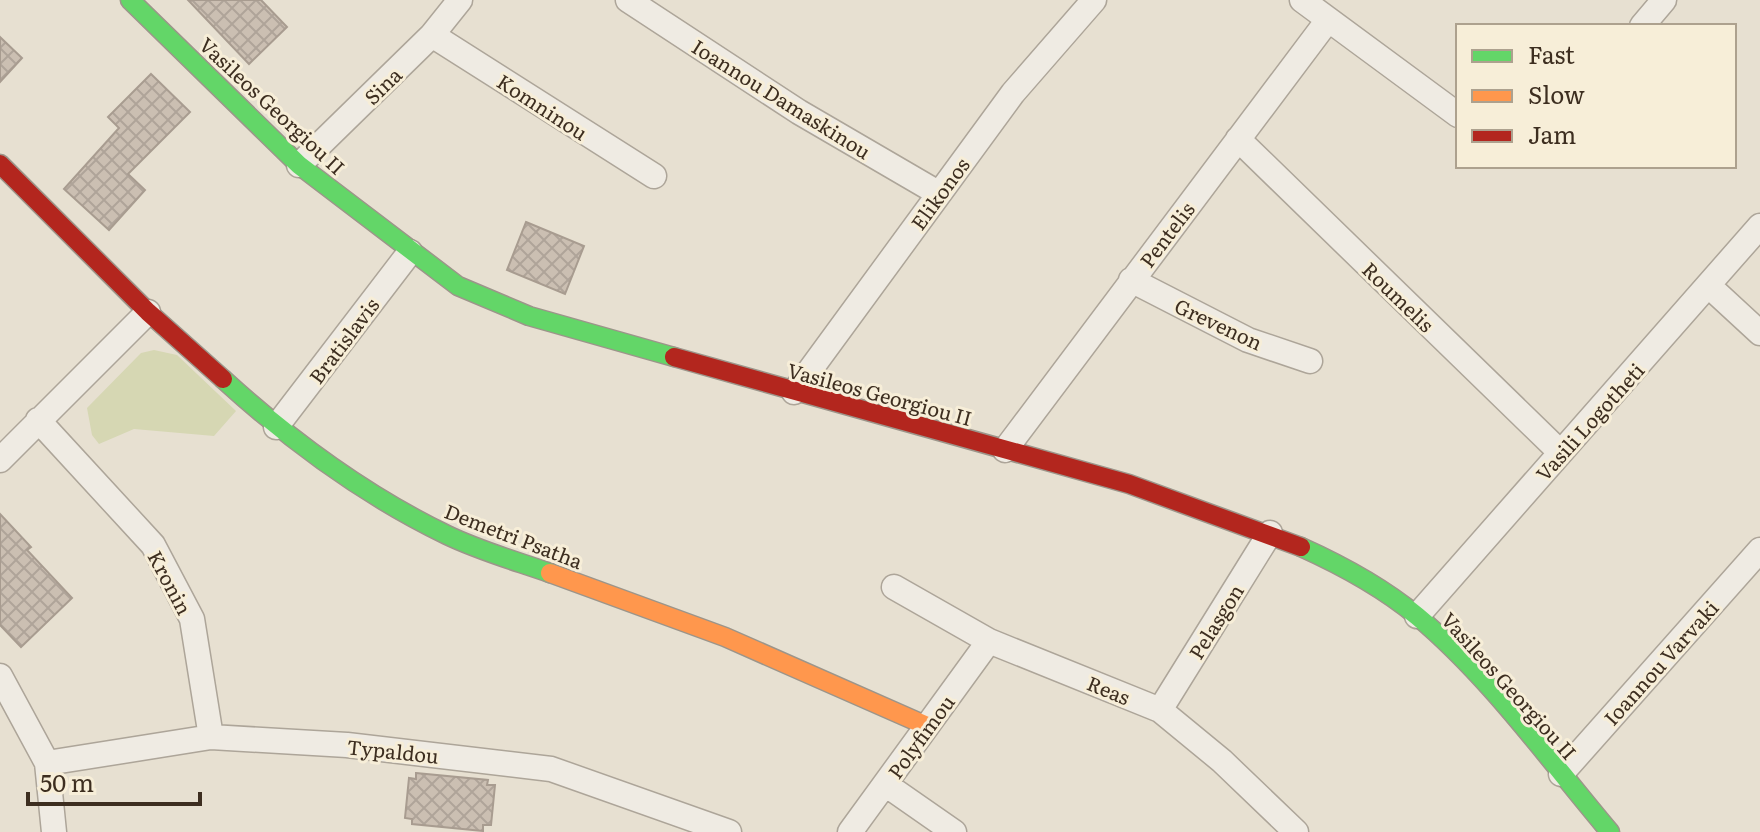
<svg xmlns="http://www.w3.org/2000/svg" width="1760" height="832" viewBox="0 0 1760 832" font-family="Literata,serif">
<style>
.green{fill:#d6d7b3}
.building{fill:url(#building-cross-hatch);stroke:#a89c90;stroke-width:2}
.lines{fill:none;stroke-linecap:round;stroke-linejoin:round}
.street-casing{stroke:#ada599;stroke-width:27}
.fast-casing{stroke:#9c958a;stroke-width:21}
.slow-casing{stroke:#9c958a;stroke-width:21}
.jam-casing{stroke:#9c958a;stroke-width:21}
.street{stroke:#efebe3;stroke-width:24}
.fast{stroke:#63d668;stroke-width:18}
.slow{stroke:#ff974d;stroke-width:18}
.jam{stroke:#b3261e;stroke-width:18}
.labels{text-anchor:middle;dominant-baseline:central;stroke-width:6;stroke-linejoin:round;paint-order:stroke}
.street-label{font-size:20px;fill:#3d2e20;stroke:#f7eed8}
</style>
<defs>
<pattern id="building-cross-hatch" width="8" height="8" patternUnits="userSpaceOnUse" patternTransform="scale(2)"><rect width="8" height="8" fill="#cbbfb2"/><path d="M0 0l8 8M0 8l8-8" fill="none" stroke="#afa499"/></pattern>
</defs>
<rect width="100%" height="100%" fill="#e7e0d1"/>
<path class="green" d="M154,350L177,355L236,411L214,436L134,429L99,444L92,435L87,408L141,353Z"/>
<path class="building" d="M188,0H261L287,27L249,64Z
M0,37L22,58L0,82Z
M151,74L190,112L128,174L145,190L109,230L64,189L119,128L108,117Z
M526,222L584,246L565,294L507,270Z
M0,514L31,547L27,550L72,598L21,647L0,625Z
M416,773L488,780L487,785H495L491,825H483V831L412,824V819L405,818L409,778L416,779Z"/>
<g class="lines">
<g class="street-casing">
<path id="street" d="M628,0L799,112L938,193
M1302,0L1458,115
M1642,26L1664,0
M432,35L654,176
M1238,139L1560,452
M299,165L432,35L460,0
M1131,280L1248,340L1310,361
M1709,286L1760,333
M794,392L1013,93L1094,0
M38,420L153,545L192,619L211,737
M276,427L410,252
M1005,450L1328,20
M0,460L148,312
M894,587L989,641L1160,710L1222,761L1296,832
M1417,616L1760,226
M0,676L47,763L54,832
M1160,710L1270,533
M47,763L211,737L347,745L551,769L729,832
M1561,774L1760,550
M885,784L954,832
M850,832L989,641"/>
</g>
<g class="fast-casing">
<path id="fast" d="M130,0L299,165L458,286L529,316L674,357
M223,379C291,441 364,495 447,535C480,551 516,561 550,573
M1301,547C1341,565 1382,587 1417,616C1490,677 1549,760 1610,832"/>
</g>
<g class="slow-casing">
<path id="slow" d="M550,573L725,637L927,726"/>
</g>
<g class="jam-casing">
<path id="jam" d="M0,164L148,312L223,379
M674,357L1129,484L1301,547"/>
</g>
<use href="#street" class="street"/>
<use href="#fast" class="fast"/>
<use href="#slow" class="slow"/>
<use href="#jam" class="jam"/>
</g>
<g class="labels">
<g class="street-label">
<text transform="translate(382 85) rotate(-44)">Sina</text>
<text transform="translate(782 98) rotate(32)">Ioannou Damaskinou</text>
<text transform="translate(273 105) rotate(43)">Vasileos Georgiou II</text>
<text transform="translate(543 106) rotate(33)">Komninou</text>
<text transform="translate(939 193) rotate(-54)">Elikonos</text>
<text transform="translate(1166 234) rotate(-53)">Pentelis</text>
<text transform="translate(1399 296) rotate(44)">Roumelis</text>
<text transform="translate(1219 323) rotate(25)">Grevenon</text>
<text transform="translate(343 340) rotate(-53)">Bratislavis</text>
<text transform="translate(880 393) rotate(15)">Vasileos Georgiou II</text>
<text transform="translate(1589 421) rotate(-48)">Vasili Logotheti</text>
<text transform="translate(514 535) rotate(21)">Demetri Psatha</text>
<text transform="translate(171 582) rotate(62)">Kronin</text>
<text transform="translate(1215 621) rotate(-58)">Pelasgon</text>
<text transform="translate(1660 662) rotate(-48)">Ioannou Varvaki</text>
<text transform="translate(1510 685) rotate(48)">Vasileos Georgiou II</text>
<text transform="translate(1109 689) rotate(22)">Reas</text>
<text transform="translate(920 736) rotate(-54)">Polyfimou</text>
<text transform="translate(393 750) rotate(6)">Typaldou</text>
</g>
</g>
<rect x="1456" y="24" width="280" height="144" fill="#f7eed8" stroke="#ada18e" stroke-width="2"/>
<rect x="1472" y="50" width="40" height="12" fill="#63d668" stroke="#ada18e" stroke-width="2"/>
<text x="1528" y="64" font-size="24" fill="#3d2e20">Fast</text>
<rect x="1472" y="90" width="40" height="12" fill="#ff974d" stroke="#ada18e" stroke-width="2"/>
<text x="1528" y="104" font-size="24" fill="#3d2e20">Slow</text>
<rect x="1472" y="130" width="40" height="12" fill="#b3261e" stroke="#ada18e" stroke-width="2"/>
<text x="1528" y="144" font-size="24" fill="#3d2e20">Jam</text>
<path d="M28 792v12h172v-12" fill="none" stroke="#3d2e20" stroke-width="4"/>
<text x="40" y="792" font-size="24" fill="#3d2e20" stroke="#f7eed8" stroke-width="6" paint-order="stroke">50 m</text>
</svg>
